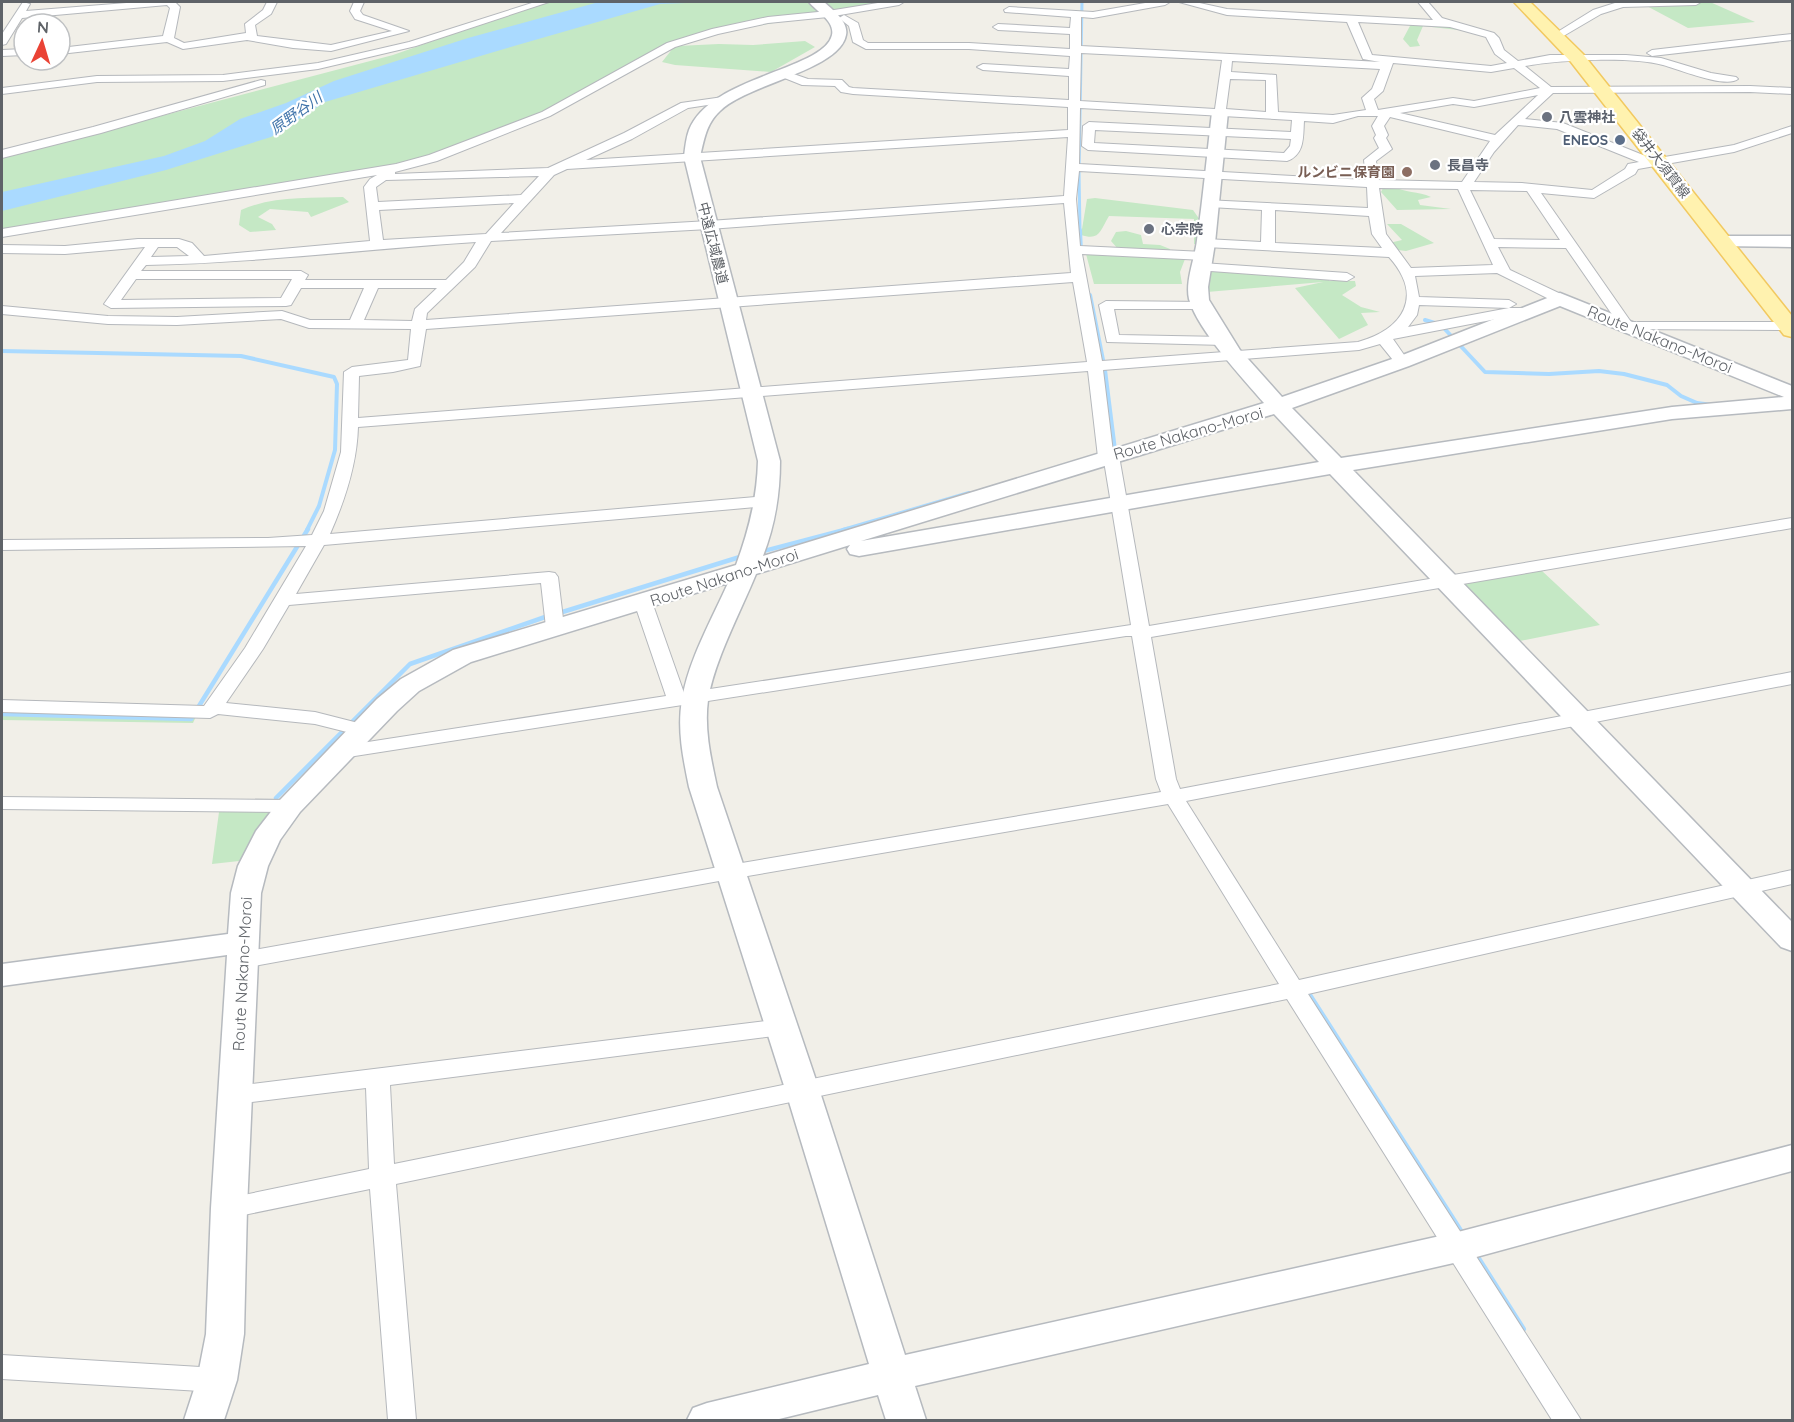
<svg xmlns="http://www.w3.org/2000/svg" width="1794" height="1422" viewBox="0 0 1794 1422" font-family="Quicksand,'Noto Sans JP',sans-serif">
<style>
.green{fill:#c5e8c5}
.water{fill:#aadaff}
.lines{fill:none;stroke-linecap:round;stroke-linejoin:round}
.stream-far3{stroke:#aadaff;stroke-width:3}
.stream-far2{stroke:#aadaff;stroke-width:4}
.stream-far1{stroke:#aadaff;stroke-width:4.5}
.stream{stroke:#aadaff;stroke-width:6}
.street-casing{stroke:#b5b8bc;stroke-width:2}
.secondary-casing{stroke:#b6babf;stroke-width:3}
.primary-casing{stroke:#f2c960;stroke-width:3}
.street{fill:#fff;fill-rule:evenodd}
.secondary{fill:#fff;fill-rule:evenodd}
.primary{fill:#fff2af;fill-rule:evenodd}
.worship-dot{fill:#6b7280;stroke:#fff;stroke-width:2}
.service-dot{fill:#5c6f8a;stroke:#fff;stroke-width:2}
.education-dot{fill:#8d6e63;stroke:#fff;stroke-width:2}
.labels{text-anchor:middle;dominant-baseline:central;stroke-width:4.5;stroke-linejoin:round;paint-order:stroke}
.far-worship-label{font-size:14px;font-weight:bold;fill:#5b616d;stroke:#fff;text-anchor:start}
.far-service-label{font-size:14px;font-weight:bold;fill:#4e5e75;stroke:#fff;text-anchor:end}
.far-street-label{font-size:14px;fill:#5f6368;stroke:#fff}
.far-education-label{font-size:14px;font-weight:bold;fill:#785e54;stroke:#fff;text-anchor:end}
.far-water-label{font-size:15px;font-style:italic;fill:#4174aa;stroke:#fff}
.street-label{font-size:16px;fill:#5f6368;stroke:#fff}
</style>
<rect width="100%" height="100%" fill="#f1efe8"/>
<path class="green" d="M544,2H891L690,38L677,46L719,44L753,45L805,41L815,47L771,72L675,65L662,62L673,48L550,112L390,170L2,234V158L393,55Z
M1710,2L1755,22L1688,28L1643,4Z
M1411,24L1450,25L1476,32L1423,26L1417,40L1420,46L1410,47L1403,39Z
M1392,186C1405,193 1418,191 1431,197L1418,200L1420,205L1451,209L1397,210L1381,192L1383,188Z
M343,197L349,202L311,217L308,212L270,209L258,217L272,224L276,230L250,232L239,225L241,210C272,196 310,198 343,197Z
M1095,198L1193,210L1200,220V245L1194,244V219L1109,216C1100,231 1100,241 1081,235L1087,199Z
M1387,224H1401L1434,243L1406,251L1389,249L1385,244L1402,240Z
M1126,231L1141,235L1143,244L1160,245L1170,249V254L1118,249L1111,241L1116,232Z
M1086,254L1185,259L1180,272L1182,284H1094Z
M1209,271L1330,279L1329,281H1355L1356,286L1342,295L1361,307L1380,312L1361,313L1368,325L1339,339L1295,288L1323,282L1207,292Z
M1541,570L1600,625L1515,642L1457,584Z
M2,707L198,712L193,723L2,720Z
M219,812H272L239,861L212,864Z"/>
<path class="water" d="M599,2H712L660,4L504,49L325,102L271,137L166,170L2,211V192L164,156L205,141L240,119L286,103L334,81L468,38Z"/>
<g class="lines">
<path class="stream-far3" d="M1080,231L1079,172L1082,2"/>
<path class="stream-far2" d="M1080,230L1081,252
M1090,295L1105,370L1115,450L1112,451
M1425,320L1441,325L1485,372L1549,374L1599,371L1624,374L1667,385L1681,396L1697,403L1712,405
M2,351L241,356L334,377L337,384L335,450L319,506L307,530
M843,530L969,493"/>
<path class="stream-far1" d="M760,552L848,529
M556,614L743,556
M2,714L191,719L308,529
M276,798L410,664L548,616"/>
<path class="stream" d="M1306,990L1463,1235
M1474,1252L1523,1329"/>
<g class="street-casing">
<path id="street" d="M23,2L30,4L26,11L139,2H175L180,7L174,38L184,43L246,33L245,24L263,10L267,2H277L271,14L255,25L257,36L331,45L392,31L355,19L350,11L354,2H364L360,11L363,15L409,31L331,51L293,48L247,40L183,49L167,42L60,54V48L163,36L170,8L167,5L22,18L6,44L2,45V34Z
M535,2H549L416,46L318,69L223,81L97,82L2,94V88L97,76L223,75L318,63L409,42Z
M884,2H904L899,5L828,17L768,23L718,34L675,47L550,116L437,161L395,172V174L548,168L624,133L681,103L723,97L727,98V102L688,108L632,139L586,160L1068,130V107L853,94L841,92L835,86L802,85L777,75V71H785L808,79L842,80L849,87L853,88L1069,100V76L983,70L977,67L983,64L1069,69L1070,56L969,49H866L853,42L849,26L839,18L844,15L858,23L863,40L868,43H969L1070,49V34L998,30L993,27L998,24L1070,28L1071,17L1005,12L1004,10L1009,7L1093,12L1151,2H1170L1165,5L1093,18L1081,17V46L1380,62L1363,59L1347,22L1227,15L1179,2H1195L1227,9L1433,20L1418,2H1428L1442,18L1494,33L1499,38L1504,50L1518,61L1550,55H1626L1661,58L1711,73L1736,77L1738,79C1726,89 1678,69 1663,65C1630,56 1559,60 1525,66L1551,87L1750,86L1792,88V94L1750,92L1553,93L1525,119L1563,123L1653,159L1734,145L1792,126V133L1734,152L1638,169L1635,174L1594,198L1541,193L1631,322H1792V330L1627,329L1620,326L1566,248L1498,247L1510,270L1565,296L1567,299L1565,302H1555L1497,273L1415,276L1419,297L1509,300L1516,304L1509,308H1528L1535,312L1528,316L1517,315L1393,339L1409,362L1402,366L1397,365L1380,344L1359,350L1103,370L1113,452L1119,456L1149,626L1792,518V528L1151,637L1176,779L1180,789L1792,672V684L1186,801L1299,980L1792,870V884L1308,994L1581,1420H1552L1287,999L396,1184L416,1420H388L370,1189L229,1218L220,1215L216,1208L220,1201L229,1198L369,1169L366,1088L235,1104L226,1101L223,1095L226,1089L235,1086L782,1019L790,1021L794,1027L790,1033L782,1035L390,1085L394,1164L1279,984L1168,804L730,879L243,968L235,966L232,960L235,954L243,952L730,865L1161,792L1156,779L1132,636H1126L342,758L335,756L332,752L335,748L342,746L666,696L634,602L637,598H649L652,602L684,693L1131,625L1104,461L1098,457L1088,371L358,427C357,464 345,500 330,534L768,496L776,501L768,506L324,545L296,594L549,572L555,573L558,577L564,627L562,631H548L546,627L541,583L289,605L263,649L226,703L315,712L370,726L373,730L370,734L363,736L315,724L218,714L210,718L2,712V700L204,706L245,648L306,546L2,550V540L268,538L312,535L324,511L341,452L344,372L352,367L408,360L411,329L309,328L281,319L177,325L108,324L2,314V306L108,316L177,317L282,311L310,320H350L364,288H301L291,305L286,306L111,308L104,304L145,247L65,254L2,253V245L65,246L138,239H179L192,243L204,256L370,241L364,187L370,179L377,175L2,237V229L396,164L429,155L542,112L667,43L712,29L768,17L828,11ZM1358,22L1450,27L1486,37L1495,54L1507,63L1491,66L1372,55ZM1081,53L1222,60L1215,109L1080,101ZM1232,61L1380,69L1372,89L1362,98L1366,110L1333,115L1278,112L1276,75L1231,72ZM1393,63L1491,72L1514,68L1540,88L1474,101L1453,98L1378,110L1374,99L1383,91ZM1230,79L1266,80V112L1226,109ZM1538,95L1495,135L1400,113L1453,104L1474,107ZM1080,108L1292,120L1291,132L1089,122L1083,126L1082,146L1088,150L1287,161C1305,155 1303,136 1304,121L1333,123L1358,116H1378L1372,126L1376,135L1374,138L1379,148L1364,160L1366,180L1079,164ZM1390,117L1490,141L1462,182L1378,180L1376,161L1392,149L1386,138L1388,135L1384,126ZM1518,125L1557,129L1639,162L1628,164L1625,169L1592,190L1522,183L1474,182L1494,152ZM1095,130L1291,139L1290,146L1284,153L1094,143ZM1068,137L1064,196L709,221L501,233L554,175L567,169ZM1079,171L1367,187L1368,208L1205,200L1204,203L1210,207L1262,210L1261,242L1206,239L1199,243L1206,247L1389,257C1424,296 1404,329 1358,342L1102,361L1082,254L1204,260L1211,256L1204,252L1080,246L1076,199ZM539,176L521,195L378,202L376,187L386,180ZM1379,188L1458,189L1493,265L1411,268L1386,234ZM1470,190L1527,191L1560,240L1494,239ZM514,203L486,234L383,240L379,210ZM1064,203L1071,273L426,320L427,313L475,267L491,241L709,229ZM1275,210L1369,216L1372,234L1382,248L1275,243ZM476,242L464,262L446,280H305L308,275L301,271H141L146,265C256,263 366,249 476,242ZM158,247H177L189,256L151,257ZM136,279H292L281,298L121,300ZM1073,282L1087,362L358,418L359,376L393,372L420,366L426,329ZM378,288H437L415,309L412,321L364,320ZM1419,305L1509,308L1408,327L1417,315Z
M1618,2H1701L1696,5L1623,7L1601,14L1560,38H1552L1551,36L1593,10Z
M1792,34V40L1652,56L1647,53L1652,50Z
M24,49V55L2,56V50Z
M261,80L265,81V85L101,133L2,158V150L93,127Z
M1202,263L1347,273L1354,277L1347,281L1197,270L1195,267L1197,264Z
M1106,301L1206,302L1208,305L1201,309H1114L1119,335L1224,337L1231,341L1224,345L1107,342L1099,305Z
M2,797L290,800L297,801L300,806L297,811L290,812L2,809Z
M2,1355L217,1368L227,1371L231,1380L227,1389L217,1392L2,1379Z"/>
</g>
<g class="secondary-casing">
<path id="secondary" d="M809,2H824C832,9 849,22 846,35C840,70 747,84 720,111C706,124 704,140 700,157L780,461C780,495 775,525 763,556L1264,403C1243,379 1197,329 1189,299C1185,281 1195,258 1197,240C1203,197 1207,155 1212,112L1220,107L1228,112L1215,243L1208,287L1209,300L1240,350L1282,397L1395,358L1560,293L1792,386V409L1672,419L1353,470L1792,922V951L1781,947L1330,474L859,556L850,554L847,549L850,545L756,574C741,611 714,661 708,700C704,729 711,759 717,787L820,1092L905,1355L1458,1232L1792,1145V1171L1458,1262L915,1386L926,1420H886L878,1395L775,1420H687L693,1408L707,1403L869,1364L786,1092L689,787C683,758 677,729 682,700C688,661 712,619 728,583L471,662L419,691L397,711L300,812L280,840L268,866L261,893L247,1208L244,1334L237,1380L224,1420H184L197,1380L206,1334L211,1208L227,955L2,986V964L228,934L231,893L238,866L256,831L280,800L377,699L401,679L453,650L736,565C749,530 757,498 758,461L684,157C685,148 686,138 689,130C710,76 824,70 832,35C835,21 816,11 809,2ZM1560,306L1784,397L1672,407L1341,458L1292,408L1409,366ZM1274,414L1319,462L861,541Z
M1724,236H1792V247L1717,246L1715,242L1717,238Z"/>
</g>
<g class="primary-casing">
<path id="primary" d="M1514,2H1530L1583,54L1792,316V337L1784,335L1571,62Z"/>
</g>
<use href="#street" class="street"/>
<use href="#secondary" class="secondary"/>
<use href="#primary" class="primary"/>
</g>
<g class="worship-dot">
<circle cx="1547" cy="117" r="6"/>
<circle cx="1435" cy="165" r="6"/>
<circle cx="1149" cy="229" r="6"/>
</g>
<circle class="service-dot" cx="1620" cy="140" r="6"/>
<circle class="education-dot" cx="1407" cy="172" r="6"/>
<g class="labels">
<g class="far-worship-label">
<text x="1559" y="117">八雲神社</text>
<text x="1447" y="165">長昌寺</text>
<text x="1161" y="229">心宗院</text>
</g>
<g class="far-service-label">
<text x="1608" y="140">ENEOS</text>
</g>
<g class="far-street-label">
<text transform="translate(1661 163) rotate(52)">袋井大須賀線</text>
<text transform="translate(713 243) rotate(76)">中遠広域農道</text>
</g>
<g class="far-education-label">
<text x="1395" y="172">ルンビニ保育園</text>
</g>
<g class="far-water-label">
<text transform="translate(296 113) rotate(-36)">原野谷川</text>
</g>
<g class="street-label">
<text transform="translate(1660 339) rotate(22)">Route Nakano-Moroi</text>
<text transform="translate(1188 433) rotate(-16)">Route Nakano-Moroi</text>
<text transform="translate(724 577) rotate(-18)">Route Nakano-Moroi</text>
<text transform="translate(242 974) rotate(-87)">Route Nakano-Moroi</text>
</g>
</g>
<rect width="1794" height="1422" fill="none" stroke="#5f6368" stroke-width="6"/>
<g transform="translate(42 42) rotate(4)"><circle r="28" fill="#ffffff" stroke="#bfc1c3" stroke-width="1.5"/>
<path d="M0-4.5L10 22L0 15L-10 22Z" fill="#ea4335"/>
<text y="-9" font-size="16" font-weight="bold" text-anchor="middle" fill="#5f6368">N</text>
</g>
</svg>
